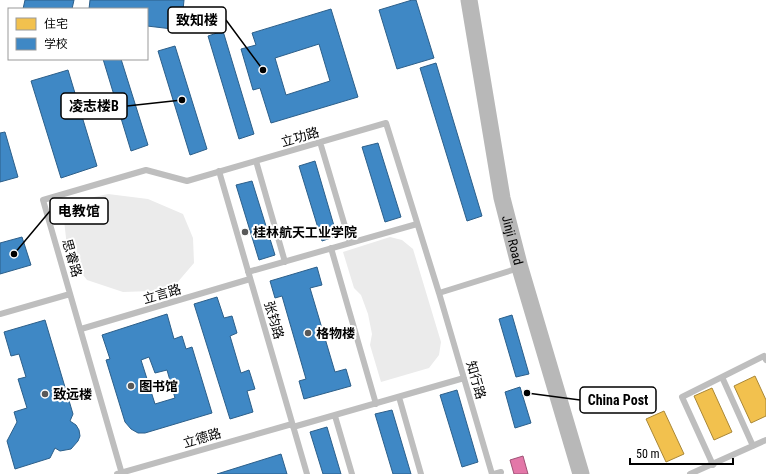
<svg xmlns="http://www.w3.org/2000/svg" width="766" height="474" viewBox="0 0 766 474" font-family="'Roboto Condensed','Noto Sans SC',sans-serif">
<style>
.green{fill:#ebebeb}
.homes{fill:#f2c14e;stroke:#a98737}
.schools{fill:#3f88c5;stroke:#2c5f8a;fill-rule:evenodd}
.health{fill:#e377a8;stroke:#9f5376}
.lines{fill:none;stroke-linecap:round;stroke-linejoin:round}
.lane{stroke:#bebebe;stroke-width:6}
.secondary{stroke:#b8b8b8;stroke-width:17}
.poi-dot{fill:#595959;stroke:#fff;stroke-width:1.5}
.labels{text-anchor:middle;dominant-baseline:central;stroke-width:4;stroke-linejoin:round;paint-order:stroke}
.street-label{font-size:13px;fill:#000;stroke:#fff}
.poi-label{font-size:13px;font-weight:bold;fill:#000;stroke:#fff;text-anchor:start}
.leader{fill:none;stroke:#000;stroke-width:1.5}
.callout-dot{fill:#000;stroke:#fff;stroke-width:1.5}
.callout{fill:#fff;stroke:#000;stroke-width:1.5}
.callout-label{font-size:14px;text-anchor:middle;font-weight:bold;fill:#000}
</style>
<rect width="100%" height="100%" fill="#fff"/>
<path class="green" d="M108,194L148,199L183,214L193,238L194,263L176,284L152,291L123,292L87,280L68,256L64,220L80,200Z
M390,237L402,240L413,249L441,342L439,355L429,368L381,382L370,345L372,334L368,314L361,295L354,288L343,252Z"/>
<path class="homes" d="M755,376L766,400V416L751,423L734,386Z
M712,388L732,432L714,440L694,396Z
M664,411L684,454L666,462L646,419Z"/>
<path class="schools" d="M25,0H74L72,9H23Z
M90,0H184L181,30L147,26V9H89Z
M412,0H416L434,58L397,69L379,10Z
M331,9L358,97L271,123L260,88L253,90L241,49L256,45L252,33ZM319,44L330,81L286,95L275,58Z
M223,31L254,134L239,139L208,36Z
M175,46L207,149L190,155L158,51Z
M103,59H121L148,145L131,151Z
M436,63L482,216L467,221L420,68Z
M68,70L97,166L61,178L31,81Z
M5,132L18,177L0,182V133Z
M378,143L401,217L385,222L362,147Z
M315,161L337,236L322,241L299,166Z
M252,181L275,255L259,260L236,185Z
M22,237L31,265L0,274V243Z
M317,267L322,285L310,288L335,372L346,369L351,386L304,399L299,381L306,379L282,296L275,298L270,281Z
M217,297L224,318L232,316L237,333L230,336L241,373L249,370L255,389L247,391L253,412L230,419L194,304Z
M167,314L174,339L182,336L186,349L192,347L212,413L145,433H138L131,429L125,422L106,360L110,359L102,335ZM149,357L155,373L167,370L175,398L155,404L141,360Z
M512,315L529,374L516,377L499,319Z
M45,320L73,414L70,421L76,425L79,430L80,436L78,441L71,449L60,451L55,448L50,458L15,469L7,441L17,422L14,412L27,408L18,379L26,377L19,354L11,356L4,332Z
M520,387L531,423L515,428L505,392Z
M457,390L478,462L462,467L440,395Z
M392,410L411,474H393L375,414Z
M327,427L341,474H323L310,432Z
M281,454L287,474H217Z"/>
<path class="health" d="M523,456L528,474H514L510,460Z"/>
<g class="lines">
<path class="lane" d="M320,142L350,243
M256,161L285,262
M219,171L307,474
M331,248L376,404
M248,272L417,224
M0,314L70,294
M81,329L250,279
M722,377L753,446
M399,397L421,474
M335,416L352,474
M293,427L464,378
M713,465L682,397L764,356L766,360
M117,474L292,424
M122,474L43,200L146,170L187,181L386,123L439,293
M492,474L439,293L519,268
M494,474L501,472
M690,474L766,440"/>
<path class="secondary" id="s1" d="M469,0L502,198L520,268L581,474"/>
</g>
<g class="poi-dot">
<circle cx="245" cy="232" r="4"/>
<circle cx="308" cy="333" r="4"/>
<circle cx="131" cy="386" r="4"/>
<circle cx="45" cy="394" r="4"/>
</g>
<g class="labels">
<g class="street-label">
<text transform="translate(300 137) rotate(-16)">立功路</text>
<text stroke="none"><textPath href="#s1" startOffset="244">Jinji Road</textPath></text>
<text transform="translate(72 258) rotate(74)">思睿路</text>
<text transform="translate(162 294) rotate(-16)">立言路</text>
<text transform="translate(274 320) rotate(74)">张钧路</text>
<text transform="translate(476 380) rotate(74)">知行路</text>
<text transform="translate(202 438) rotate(-16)">立德路</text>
</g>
<g class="poi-label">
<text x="253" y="232">桂林航天工业学院</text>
<text x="316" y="333">格物楼</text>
<text x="139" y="386">图书馆</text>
<text x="53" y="394">致远楼</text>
</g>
</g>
<path class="leader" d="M263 70L226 20M182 100L127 106M14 254L50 211M527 393L580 400"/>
<g class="callout-dot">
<circle cx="263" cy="70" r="4"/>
<circle cx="182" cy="100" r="4"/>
<circle cx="14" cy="254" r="4"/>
<circle cx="527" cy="393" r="4"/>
</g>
<g class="callout">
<rect x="168" y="7" width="58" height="26" rx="4"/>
<rect x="61" y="93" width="66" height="26" rx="4"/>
<rect x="50" y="198" width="58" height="26" rx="4"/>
<rect x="580" y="387" width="76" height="26" rx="4"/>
</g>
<g class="callout-label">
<text x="197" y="25">致知楼</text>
<text x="94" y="111">凌志楼B</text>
<text x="79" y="216">电教馆</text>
<text x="618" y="405">China Post</text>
</g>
<rect x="8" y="8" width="140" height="52" fill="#ffffff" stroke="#999999"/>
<rect x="16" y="18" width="20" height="12" fill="#f2c14e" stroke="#999999"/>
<text x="44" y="28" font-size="12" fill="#000000">住宅</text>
<rect x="16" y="38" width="20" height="12" fill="#3f88c5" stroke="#999999"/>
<text x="44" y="48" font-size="12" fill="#000000">学校</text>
<path d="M630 458v6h103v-6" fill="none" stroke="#000000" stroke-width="2"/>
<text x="636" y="458" font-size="12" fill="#000000" stroke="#ffffff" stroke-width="3" paint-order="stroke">50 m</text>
</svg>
